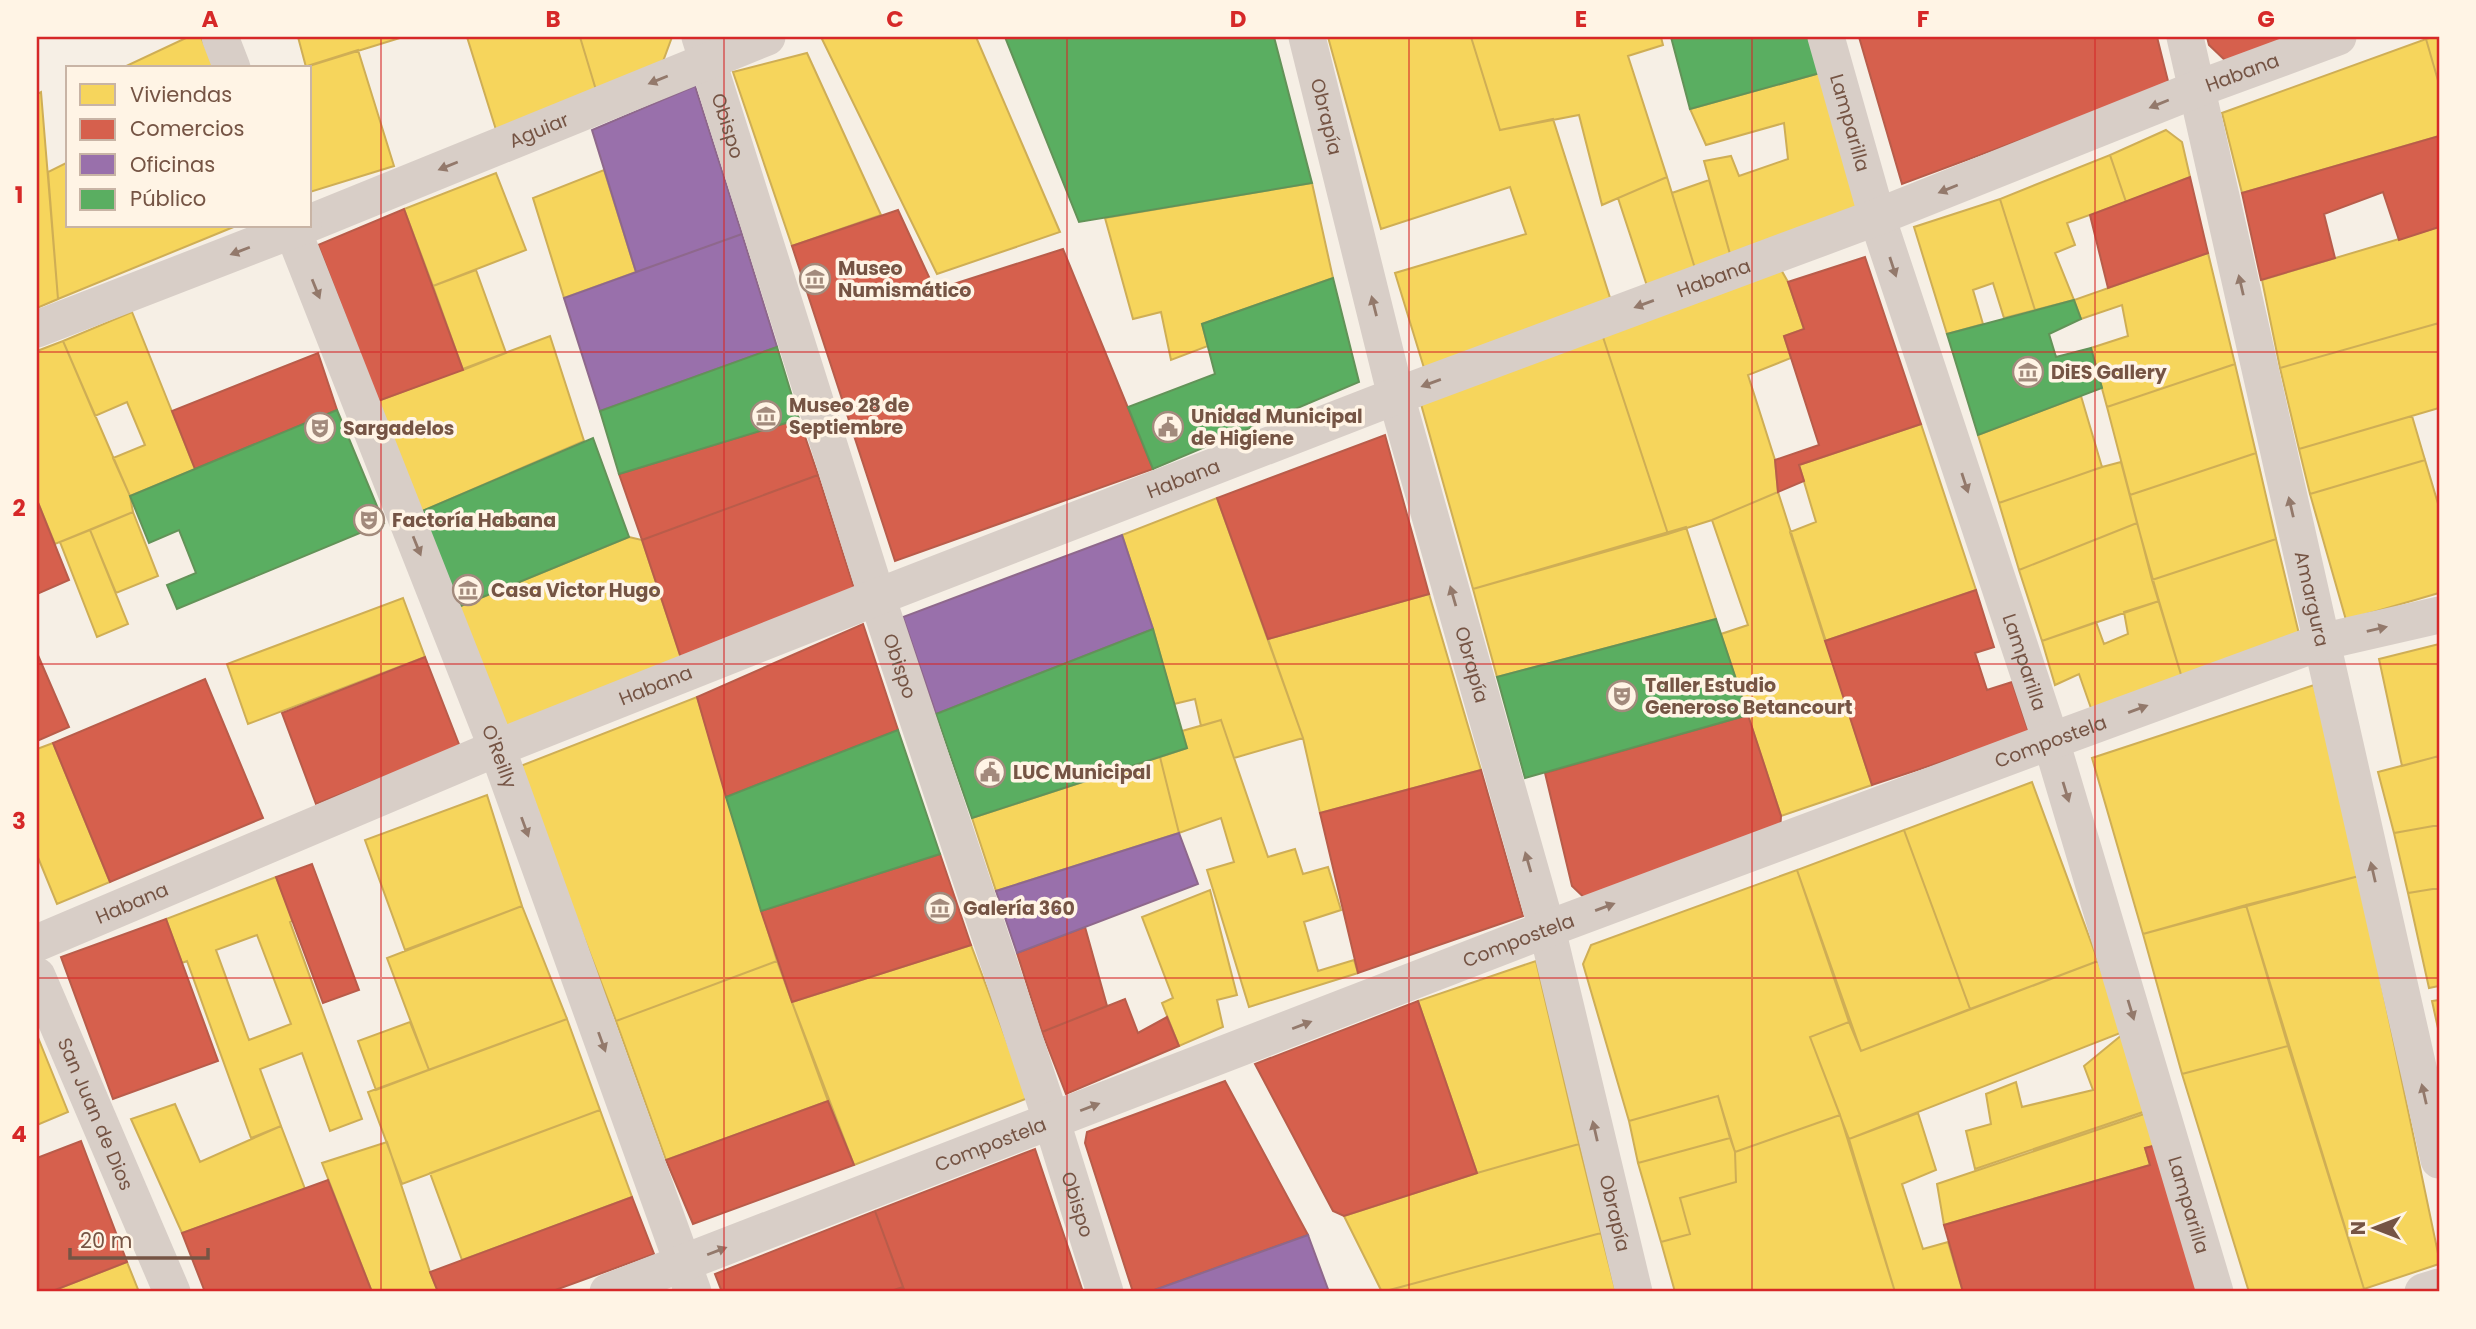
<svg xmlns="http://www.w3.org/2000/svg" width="2476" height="1329" viewBox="0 0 2476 1329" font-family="Poppins,sans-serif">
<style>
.homes{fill:#f6d55c;stroke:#cfae55;stroke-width:2;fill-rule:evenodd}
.shops{fill:#d6604d;stroke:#b95c4a;stroke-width:2}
.offices{fill:#9970ab;stroke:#8e688c;stroke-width:2}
.public{fill:#5aae61;stroke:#629358;stroke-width:2}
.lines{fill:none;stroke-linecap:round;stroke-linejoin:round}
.street{stroke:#d8cec7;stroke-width:37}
.oneway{fill:#93796b}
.grid{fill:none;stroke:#d62828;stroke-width:2;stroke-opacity:0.55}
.labels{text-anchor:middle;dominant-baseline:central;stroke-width:7;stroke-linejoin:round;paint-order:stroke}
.street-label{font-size:19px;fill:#755444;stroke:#fff4e5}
.poi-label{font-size:19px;font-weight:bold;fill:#755444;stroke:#fff4e5;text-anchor:start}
.neatline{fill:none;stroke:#d62828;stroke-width:2.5}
.grid-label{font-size:23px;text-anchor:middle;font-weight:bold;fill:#d62828}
</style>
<rect width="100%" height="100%" fill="#f6efe5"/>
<path class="homes" d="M188,37H201L215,68H125L124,67Z
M298,37H403L306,67Z
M467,37H580L596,90L497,133Z
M580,37H672L662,64L596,90Z
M821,37H976L1060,232L937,274Z
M1328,37H1471L1500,130L1553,119L1611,301L1424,368L1395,273L1526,234L1510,187L1381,229Z
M1471,37H1661L1663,45L1628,56L1667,177L1602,205L1579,115L1500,130Z
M2432,37H2439V84L2426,39Z
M2426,39L2439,84V136L2242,193L2222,113Z
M358,50L394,166L310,192V68H301Z
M807,53L881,215L792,246L733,72Z
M1820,73L1858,210L1732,261L1704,161L1731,156L1739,176L1788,159L1784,123L1706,145L1690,109Z
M41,92L58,299L37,308V94Z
M2166,130L2182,142L2190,177L2126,202L2110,155Z
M2110,155L2126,202L2067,223L2075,245L2055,253L2074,300L2035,310L2000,199Z
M68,162V226H236L58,299L48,172Z
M604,170L636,272L564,298L533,198Z
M496,173L526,250L433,286L404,209Z
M1667,177L1697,275L1649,292L1618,198Z
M1709,180L1732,261L1697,275L1672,193Z
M1312,183L1333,278L1202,324L1208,346L1171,360L1161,312L1133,319L1105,218Z
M2000,199L2035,310L2004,318L1993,283L1973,290L1983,324L1947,334L1914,227Z
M2439,227V323L2280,368L2262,280Z
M2208,253L2235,364L2107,407L2091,348L2128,336L2122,305L2081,319L2074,300Z
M1779,266L1788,282L1804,329L1784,336L1791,358L1748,375L1775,460L1778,492L1712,520L1668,534L1602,334Z
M476,270L506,353L463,370L433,286Z
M132,312L195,469L130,496L113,458L145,445L127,402L95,416L63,341Z
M2439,323V408L2299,449L2280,368Z
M1602,334L1668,534L1473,589L1421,404Z
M550,336L584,441L420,512L378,401Z
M63,341L130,496L133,512L55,544L37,500V351Z
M2235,364L2256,453L2130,495L2107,407Z
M2081,396L2102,467L1999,503L1978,435Z
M2412,416L2425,460L2310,494L2299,449Z
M1921,424L1976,590L1825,641L1790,532L1816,522L1799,465Z
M2256,453L2276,539L2152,580L2130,495Z
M2425,460L2439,507V593L2346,620L2310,494Z
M2121,462L2137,523L2019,570L1999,503L2102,467Z
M1778,492L1872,785L1781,816L1721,634L1748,625L1712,520Z
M1217,498L1303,738L1234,758L1221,720L1201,726L1195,699L1174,704L1153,629L1122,535Z
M133,512L158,576L116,593L90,530Z
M2137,523L2159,601L2042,641L2019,570Z
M1686,527L1716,619L1497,677L1473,589Z
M90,530L128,624L97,637L60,542Z
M629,537L642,540L681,658L504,729L456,608Z
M2276,539L2299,634L2182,678L2152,580Z
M1429,594L1481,770L1320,813L1303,738L1268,639Z
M403,598L425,657L248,724L227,664Z
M2159,601L2182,678L2092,711L2079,674L2055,685L2042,641L2096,622L2104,644L2128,634L2124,612Z
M2439,644V756L2402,766L2379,659Z
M2314,685L2359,876L2143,934L2092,758Z
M697,697L777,961L616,1021L518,767Z
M1221,720L1268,857L1295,849L1303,874L1328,867L1341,910L1304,922L1318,971L1354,960L1358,973L1249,1007L1207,870L1234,862L1221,818L1179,833L1160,757L1187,748L1182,731Z
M53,743L110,882L57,904L37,855V749Z
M2439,756V825L2394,833L2378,772Z
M1160,757L1179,833L996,891L972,818Z
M2032,782L2098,961L1970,1009L1904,830Z
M487,795L522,906L405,950L365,840Z
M2439,825V888L2408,893L2394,833Z
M1904,830L1970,1009L1861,1051L1797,870Z
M1797,870L1849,1022L1810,1037L1840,1115L1735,1152L1718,1096L1629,1121L1583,964L1591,945Z
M2359,876L2439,1258V1264L2364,1289L2246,905Z
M276,877L293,921L290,922L362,1119L330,1131L302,1053L260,1069L281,1126L251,1138L187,961L182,963L166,919ZM257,935L291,1024L249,1040L216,950Z
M2439,888V986L2429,988L2408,893Z
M1210,890L1237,995L1217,1000L1223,1027L1179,1046L1162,1003L1173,998L1142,917Z
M2246,905L2288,1046L2182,1074L2143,934Z
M522,906L567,1019L429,1070L387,958Z
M971,945L1028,1098L854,1165L792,1002Z
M777,961L828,1101L666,1160L616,1021Z
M1536,961L1579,1144L1477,1173L1418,1001Z
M2098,961L2123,1032L1849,1139L1810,1037L1849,1022L1861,1051Z
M2439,1000V1033L2432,1001Z
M567,1019L600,1110L402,1184L368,1092Z
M410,1022L429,1070L376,1090L358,1041Z
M2123,1034L2146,1111L1975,1169L1966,1131L1991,1124L1986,1094L2016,1082L2022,1107L2093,1090L2084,1066Z
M37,1035L68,1112L37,1125Z
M2288,1046L2364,1289L2355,1292H2249L2182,1074Z
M1718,1096L1730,1138L1638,1163L1629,1121Z
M175,1104L200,1162L281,1126L305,1189L182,1233L131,1119Z
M600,1110L632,1197L462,1260L430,1173Z
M2150,1112L2161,1144L2145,1148L2150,1165L1944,1225L1937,1184Z
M1918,1113L1936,1170L1902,1184L1923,1249L1948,1242L1963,1292H1895L1849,1139Z
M1840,1115L1895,1292H1675L1661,1242L1690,1234L1680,1198L1736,1182L1735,1152Z
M1730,1138L1735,1152L1736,1182L1680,1198L1690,1234L1661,1242L1638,1163Z
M387,1142L430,1272L438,1292H372L322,1163Z
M1579,1144L1601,1233L1382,1292L1344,1216L1477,1173Z
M1601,1233L1616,1292H1381H1382Z
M127,1262L139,1292H50Z"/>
<path class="shops" d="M1859,37H2157L2169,85L1902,184Z
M2207,37H2299L2228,63L2209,45Z
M2439,136V227L2399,240L2383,192L2324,214L2335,258L2261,280L2242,193Z
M2190,177L2208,253L2108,288L2090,215Z
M404,209L463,370L378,401L318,245Z
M898,210L935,290L1063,249L1153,469L895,561L792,246Z
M1865,257L1921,424L1799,465L1804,481L1778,492L1775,460L1819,445L1784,336L1804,329L1788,282Z
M318,353L337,410L195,469L172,411Z
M799,419L818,475L642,540L619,474Z
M1385,435L1429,594L1268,639L1217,498Z
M818,475L854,588L681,658L642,540Z
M37,500L69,580L37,594Z
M1976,590L1994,647L1975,653L1987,690L2012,682L2029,733L1872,785L1825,641Z
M863,624L898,730L726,797L697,697Z
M37,653L69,727L37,741Z
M425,657L460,747L316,804L282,713Z
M205,679L263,818L110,882L53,743Z
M1748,715L1781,816L1780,833L1593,906L1572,886L1545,773Z
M1481,770L1523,916L1358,973L1320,813Z
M940,854L971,945L792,1002L761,911Z
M312,864L359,990L323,1003L276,877Z
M166,919L218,1061L113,1099L61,957Z
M1085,927L1107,1006L1042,1032L1017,953Z
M1125,999L1138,1033L1167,1017L1179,1046L1066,1094L1042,1032Z
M1418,1001L1477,1173L1344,1216L1333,1211L1255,1064Z
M1225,1081L1308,1235L1149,1292H1133L1085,1143L1087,1132Z
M828,1101L854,1165L693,1224L666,1160Z
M81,1141L127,1262L50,1292H37V1158Z
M2161,1144L2204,1292H1963L1944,1225L2150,1165L2145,1148Z
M1035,1149L1083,1292H905L875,1211Z
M328,1180L372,1292H205L182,1233Z
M632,1197L654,1254L550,1292H438L430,1272Z
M875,1211L903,1287L888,1292H722L715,1274Z"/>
<path class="offices" d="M695,86L742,234L636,272L592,130Z
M742,234L777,347L600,411L564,298Z
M1122,535L1153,629L936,714L903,617Z
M1179,833L1198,884L1017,953L996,891Z
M1308,1235L1329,1292H1149Z"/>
<path class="public" d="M1005,37H1274L1312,183L1079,222Z
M1671,37H1810L1820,73L1690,109Z
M1333,278L1359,382L1153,469L1128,407L1215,374L1202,324Z
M2074,300L2081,319L2049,334L2056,357L2091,348L2102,388L1978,435L1947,334Z
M777,347L799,419L619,474L600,411Z
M337,410L384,523L177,609L167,585L196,573L179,530L149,543L130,496Z
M593,438L629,537L456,608L420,512Z
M1716,619L1748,715L1525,778L1497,677Z
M1153,629L1187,748L972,818L936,714Z
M898,730L940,854L761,911L726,797Z"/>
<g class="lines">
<g class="street">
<path d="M220,37L232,68"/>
<path id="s1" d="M700,37L877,597L1052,1122L1105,1292"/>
<path id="s2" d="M1307,37L1396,396L1547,929L1634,1292"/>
<path id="s3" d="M1826,37L1877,217L2051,741L2215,1292"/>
<path id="s4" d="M2185,37L2439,1160"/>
<path id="s5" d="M310,223L767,37"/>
<path id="s6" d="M291,226L497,748L693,1292"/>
<path d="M37,329L303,226"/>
<path id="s7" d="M37,943L497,748L877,597L1396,396L1877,217L2197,89L2338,37"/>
<path id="s8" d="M37,976L172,1292"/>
<path id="s9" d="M608,1292L1547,929L2051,741L2321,642L2439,615"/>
<path d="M2423,1292L2439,1287"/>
</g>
</g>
<defs><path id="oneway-solid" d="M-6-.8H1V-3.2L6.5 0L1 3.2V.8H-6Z" transform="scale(1.75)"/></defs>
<g class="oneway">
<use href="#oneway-solid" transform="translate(658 80) rotate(158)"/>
<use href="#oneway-solid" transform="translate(2159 104) rotate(158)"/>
<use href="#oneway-solid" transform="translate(448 166) rotate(158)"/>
<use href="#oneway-solid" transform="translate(1948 189) rotate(158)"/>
<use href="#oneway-solid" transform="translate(240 251) rotate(159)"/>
<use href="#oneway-solid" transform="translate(1893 267) rotate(72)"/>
<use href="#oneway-solid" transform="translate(2241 285) rotate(-103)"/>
<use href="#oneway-solid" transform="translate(316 289) rotate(68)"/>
<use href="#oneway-solid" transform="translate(1644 304) rotate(160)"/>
<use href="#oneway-solid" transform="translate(1374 306) rotate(-104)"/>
<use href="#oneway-solid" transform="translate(1431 383) rotate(160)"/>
<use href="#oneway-solid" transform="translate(1965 483) rotate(72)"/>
<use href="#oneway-solid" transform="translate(2291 507) rotate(-103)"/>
<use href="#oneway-solid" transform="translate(417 546) rotate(68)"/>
<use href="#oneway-solid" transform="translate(1453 596) rotate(-106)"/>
<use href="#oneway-solid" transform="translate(2377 629) rotate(-13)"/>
<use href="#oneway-solid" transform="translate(2138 709) rotate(-20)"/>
<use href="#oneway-solid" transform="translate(2066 792) rotate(73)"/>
<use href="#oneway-solid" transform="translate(525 827) rotate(70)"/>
<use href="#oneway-solid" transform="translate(1528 862) rotate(-106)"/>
<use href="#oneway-solid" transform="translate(2373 872) rotate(-103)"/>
<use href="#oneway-solid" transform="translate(1605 907) rotate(-20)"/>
<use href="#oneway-solid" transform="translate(2131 1010) rotate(73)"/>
<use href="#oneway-solid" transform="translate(1302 1025) rotate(-21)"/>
<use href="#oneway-solid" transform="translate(602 1042) rotate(70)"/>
<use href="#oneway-solid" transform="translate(2424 1094) rotate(-103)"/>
<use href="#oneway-solid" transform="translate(1090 1107) rotate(-21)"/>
<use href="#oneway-solid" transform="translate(1595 1131) rotate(-103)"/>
<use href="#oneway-solid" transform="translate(717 1251) rotate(-21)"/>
</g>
<path class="grid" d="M381,37V1292M724,37V1292M1067,37V1292M1409,37V1292M1752,37V1292M2095,37V1292M37,352H2439M37,664H2439M37,978H2439"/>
<defs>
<g id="museum-ring" transform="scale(1.575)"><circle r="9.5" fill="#fff4e5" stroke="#a28a7c" stroke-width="1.5"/><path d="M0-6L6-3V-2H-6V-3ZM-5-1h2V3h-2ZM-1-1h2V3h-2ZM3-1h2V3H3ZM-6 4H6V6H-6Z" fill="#a28a7c"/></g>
<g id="civic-ring" transform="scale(1.575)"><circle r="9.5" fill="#fff4e5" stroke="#a28a7c" stroke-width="1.5"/><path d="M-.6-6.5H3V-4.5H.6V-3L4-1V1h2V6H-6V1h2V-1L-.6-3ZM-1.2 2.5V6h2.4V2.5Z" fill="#a28a7c"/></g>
<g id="theatre-ring" transform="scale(1.575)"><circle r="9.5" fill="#fff4e5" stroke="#a28a7c" stroke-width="1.5"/><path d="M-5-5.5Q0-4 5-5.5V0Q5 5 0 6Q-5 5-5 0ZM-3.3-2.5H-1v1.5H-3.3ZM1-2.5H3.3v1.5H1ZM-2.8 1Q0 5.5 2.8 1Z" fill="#a28a7c"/></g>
</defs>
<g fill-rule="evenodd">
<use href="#museum-ring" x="815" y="279"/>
<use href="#museum-ring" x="2028" y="372"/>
<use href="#museum-ring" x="766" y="416"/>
<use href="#civic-ring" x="1168" y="427"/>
<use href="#theatre-ring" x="320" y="428"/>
<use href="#theatre-ring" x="369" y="520"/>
<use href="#museum-ring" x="468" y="590"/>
<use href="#theatre-ring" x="1622" y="696"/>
<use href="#civic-ring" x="990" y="772"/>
<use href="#museum-ring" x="940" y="908"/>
</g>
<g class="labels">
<g class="street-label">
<text stroke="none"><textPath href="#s7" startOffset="2371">Habana</textPath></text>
<text stroke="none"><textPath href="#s2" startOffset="82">Obrapía</textPath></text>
<text stroke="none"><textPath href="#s3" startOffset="89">Lamparilla</textPath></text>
<text stroke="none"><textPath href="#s1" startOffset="93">Obispo</textPath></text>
<text stroke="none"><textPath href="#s5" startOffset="247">Aguiar</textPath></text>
<text stroke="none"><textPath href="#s7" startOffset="1804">Habana</textPath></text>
<text stroke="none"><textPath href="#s7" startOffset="1237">Habana</textPath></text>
<text stroke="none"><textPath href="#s4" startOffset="576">Amargura</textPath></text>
<text stroke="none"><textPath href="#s3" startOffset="656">Lamparilla</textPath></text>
<text stroke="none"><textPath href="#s2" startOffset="649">Obrapía</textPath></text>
<text stroke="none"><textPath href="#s1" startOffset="660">Obispo</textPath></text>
<text stroke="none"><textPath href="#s7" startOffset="670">Habana</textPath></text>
<text stroke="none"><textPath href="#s9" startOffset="1544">Compostela</textPath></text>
<text stroke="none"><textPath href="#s6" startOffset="570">O'Reilly</textPath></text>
<text stroke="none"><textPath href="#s7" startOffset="103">Habana</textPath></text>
<text stroke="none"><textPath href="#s9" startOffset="976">Compostela</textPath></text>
<text stroke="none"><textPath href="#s8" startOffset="150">San Juan de Dios</textPath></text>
<text stroke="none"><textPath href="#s9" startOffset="410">Compostela</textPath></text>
<text stroke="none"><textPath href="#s1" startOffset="1227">Obispo</textPath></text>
<text stroke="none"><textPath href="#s3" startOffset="1223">Lamparilla</textPath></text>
<text stroke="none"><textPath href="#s2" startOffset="1216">Obrapía</textPath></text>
</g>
<g class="poi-label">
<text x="838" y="268">Museo<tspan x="838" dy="22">Numismático</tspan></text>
<text x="2051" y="372">DiES Gallery</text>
<text x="789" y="405">Museo 28 de<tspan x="789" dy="22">Septiembre</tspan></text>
<text x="1191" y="416">Unidad Municipal<tspan x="1191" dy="22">de Higiene</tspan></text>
<text x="343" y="428">Sargadelos</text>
<text x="392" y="520">Factoría Habana</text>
<text x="491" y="590">Casa Victor Hugo</text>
<text x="1645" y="685">Taller Estudio<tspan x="1645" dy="22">Generoso Betancourt</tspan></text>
<text x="1013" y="772">LUC Municipal</text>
<text x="963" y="908">Galería 360</text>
</g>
</g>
<rect width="2476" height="1329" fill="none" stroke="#fff4e5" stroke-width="77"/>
<rect x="66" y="66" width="245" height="161" fill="#fff4e5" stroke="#c8b4a5" stroke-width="2"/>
<rect x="80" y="84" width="35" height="21" fill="#f6d55c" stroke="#c8b4a5" stroke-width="2"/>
<text x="130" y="102" font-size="21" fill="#755444">Viviendas</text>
<rect x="80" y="119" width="35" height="21" fill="#d6604d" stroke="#c8b4a5" stroke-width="2"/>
<text x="130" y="136" font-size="21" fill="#755444">Comercios</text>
<rect x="80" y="154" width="35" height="21" fill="#9970ab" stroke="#c8b4a5" stroke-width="2"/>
<text x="130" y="172" font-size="21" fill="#755444">Oficinas</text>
<rect x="80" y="189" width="35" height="21" fill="#5aae61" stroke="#c8b4a5" stroke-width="2"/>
<text x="130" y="206" font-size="21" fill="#755444">Público</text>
<g transform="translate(2375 1228) rotate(270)" stroke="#fff4e5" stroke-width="5" paint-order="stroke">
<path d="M0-5L12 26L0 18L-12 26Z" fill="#755444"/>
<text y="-10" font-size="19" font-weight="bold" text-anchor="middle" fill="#755444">N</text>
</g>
<path d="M70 1248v10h138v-10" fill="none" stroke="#755444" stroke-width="3.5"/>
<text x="80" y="1248" font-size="21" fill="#755444" stroke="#fff4e5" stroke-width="5" paint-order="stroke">20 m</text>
<rect x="38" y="38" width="2400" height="1252" class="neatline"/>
<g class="grid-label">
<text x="210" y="27">A</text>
<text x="553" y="27">B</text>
<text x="895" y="27">C</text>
<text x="1238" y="27">D</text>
<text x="1581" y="27">E</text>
<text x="1923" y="27">F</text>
<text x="2266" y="27">G</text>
<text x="19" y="203">1</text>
<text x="19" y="516">2</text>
<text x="19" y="829">3</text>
<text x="19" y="1142">4</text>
</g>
</svg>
